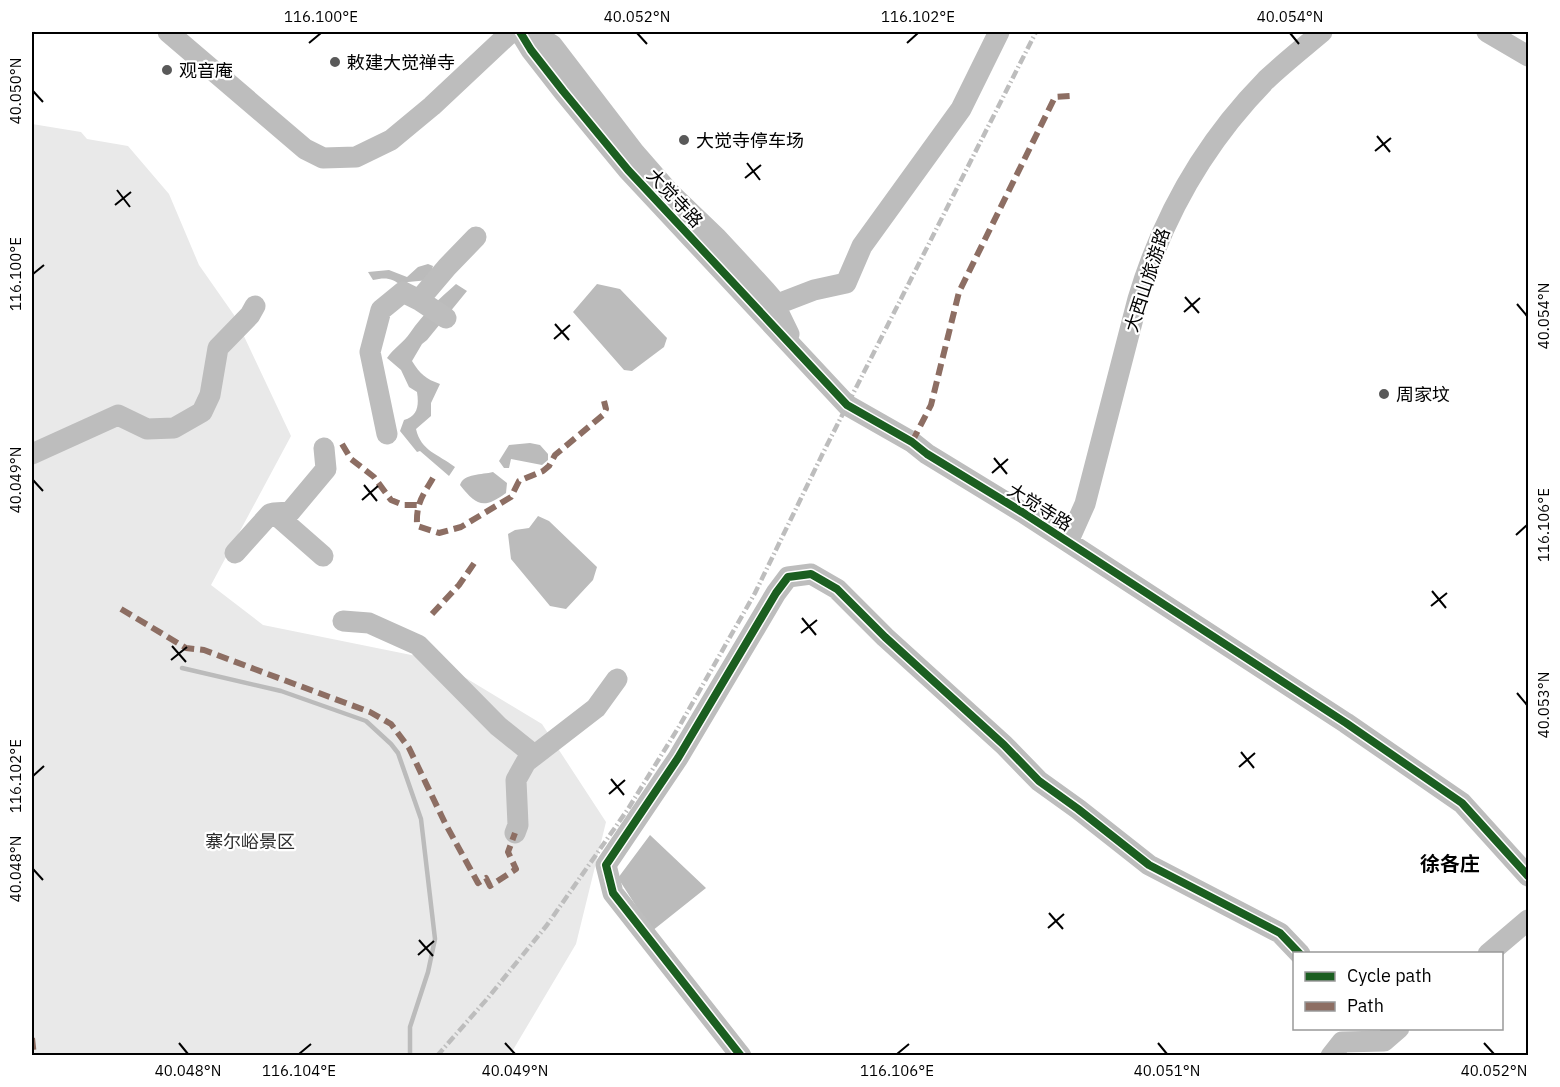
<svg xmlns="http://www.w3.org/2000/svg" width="1560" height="1087" viewBox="0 0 1560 1087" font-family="'IBM Plex Sans','Noto Sans SC',sans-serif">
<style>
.green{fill:#e9e9e9}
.water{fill:#bbb}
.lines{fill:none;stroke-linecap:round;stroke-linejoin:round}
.stream{stroke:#bbb;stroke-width:4.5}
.minor{stroke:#bdbdbd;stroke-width:21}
.rail{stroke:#bdbdbd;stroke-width:4.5;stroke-dasharray:9 3 1.5 3;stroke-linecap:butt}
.quiet{stroke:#8d6e63;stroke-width:6;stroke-dasharray:12 6;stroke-linecap:butt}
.cycleway-casing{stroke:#fff;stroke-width:11}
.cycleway{stroke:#1b5e20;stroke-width:8}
.ticks{fill:none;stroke:#000;stroke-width:2}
.poi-dot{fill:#595959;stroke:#fff;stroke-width:2}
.labels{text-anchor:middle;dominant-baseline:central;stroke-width:4.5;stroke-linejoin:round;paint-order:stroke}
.poi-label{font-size:18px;fill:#000;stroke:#fff;text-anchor:start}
.street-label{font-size:18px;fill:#000;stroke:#fff}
.park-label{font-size:18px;fill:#2e2e2e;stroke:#fff}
.neighbourhood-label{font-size:20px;font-weight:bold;fill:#000;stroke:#fff}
.neatline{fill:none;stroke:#000;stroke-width:2}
.ticks-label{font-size:15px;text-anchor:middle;fill:#000}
</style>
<rect width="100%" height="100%" fill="#fff"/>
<path class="green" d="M32,124L81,132L87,139L128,146L169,194L199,265L234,315L291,436L211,585L263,625L436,660L542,724L606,822L576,944L510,1055H32Z"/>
<path class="water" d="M428,264L433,266L429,280L408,282L402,286C392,278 386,277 373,280L368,272L389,270L407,277L418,267Z
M456,284L467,291L427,340L422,344L412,361C420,374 426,379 440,384L431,403V416L416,429C421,451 438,454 455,467L449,476L420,451L417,452L400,431L404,420C418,416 419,405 417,392L409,387L401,370L387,358C393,349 404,342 410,333C423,314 439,299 456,284Z
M597,284L620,289L667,338L664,347L632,371L624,370L573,312Z
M530,443L540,445L548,454V460L542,465L511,459L509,468H504L499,461L509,445Z
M493,472L507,483L506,493C483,510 476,505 460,485C464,473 482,475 493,472Z
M538,516L549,521L597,567L593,580L566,609L550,606L511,559L508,534L515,530L529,528Z
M650,835L706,888L652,931L618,878Z"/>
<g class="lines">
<path class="stream" d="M182,668L281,691L366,721L391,744L398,753L421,819L435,939L428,972L410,1027V1056"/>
<path class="minor" d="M168,32L305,149L323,158L356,157L391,140L432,106L511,32
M520,32L531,50L563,91L628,170L847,405L912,442L927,454L1022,512L1346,723L1462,803L1528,876
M532,32L552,45L634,152L668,191L717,238L765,290L771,297L789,334
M1487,32L1528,56
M775,305L814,290L846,283L862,246L961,109L999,32
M446,318L419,300L447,267L476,237
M387,434L370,352L381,310L403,292L419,300
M32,454L118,415L147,429L174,428L202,412L210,395L218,348L250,315L255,306
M1068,542L1085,504L1138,299C1163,215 1205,142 1266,80C1284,63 1303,48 1322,32
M235,553L270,514L274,513
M323,556L274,513L290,512L326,469L324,448
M343,621L369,623L418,645L498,726L534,755
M515,833L518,825L516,780L526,762L596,708L617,679
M1488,954L1528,920
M741,1056L613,893L606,865L678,758L776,593L788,577L811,574L837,589L885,637L1004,745L1039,781L1078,809L1149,865L1280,933L1300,954
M1331,1056L1342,1042L1384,1041L1399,1028"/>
<path class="rail" d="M437,1056L487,999L547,925L628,809L680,725L755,593L823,453L1036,32"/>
<path class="quiet" d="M912,442L931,405L959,292L1055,97L1071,96
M342,444L351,459L374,477L391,500L403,505H418
M433,478C422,497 416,503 417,526L439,533L461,527L511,497L519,481L543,471L549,466L555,455L603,415L606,409L604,401
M121,609L186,648L204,650L265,673L370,712L391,724L409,748L445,823L478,883L486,878L490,886L516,869L508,852L515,833
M432,614L459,585L475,562
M32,1038L34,1056"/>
<g class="cycleway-casing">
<path id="cycleway" d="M520,32L531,50L563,91L628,170L847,405L912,442L927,454L1022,512L1346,723L1462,803L1528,876
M741,1056L613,893L606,865L678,758L776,593L788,577L811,574L837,589L885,637L1004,745L1039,781L1078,809L1149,865L1280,933L1300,954"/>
</g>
<use href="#cycleway" class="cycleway"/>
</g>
<path class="ticks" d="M637,33L647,44M1290,33L1299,44M309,43L321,33M907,43L918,33M33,91L43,102M1377,136L1390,152M1375,151L1391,138M747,163L760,180M745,178L761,165M117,190L130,207M115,205L131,192M33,274L44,265M1185,297L1199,313M1517,304L1527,316M1184,312L1200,298M555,324L569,340M554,339L570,325M994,458L1007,474M992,473L1008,459M33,480L43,491M364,485L377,501M362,500L378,486M1516,535L1527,525M1432,591L1446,608M1431,606L1447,593M802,618L816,635M801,633L817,620M172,646L186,662M171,660L187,647M1517,693L1527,705M1241,752L1254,768M1239,767L1255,753M33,776L44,766M611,779L624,795M609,794L625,780M33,869L43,880M1049,913L1063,929M1048,928L1064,914M419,940L433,956M418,955L434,941M179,1043L188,1054M505,1043L515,1054M1158,1043L1167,1054M1484,1043L1494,1054M299,1054L311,1044M897,1054L909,1044"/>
<g class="poi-dot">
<circle cx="335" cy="62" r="6"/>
<circle cx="167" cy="70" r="6"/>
<circle cx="684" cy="140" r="6"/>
<circle cx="1384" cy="394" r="6"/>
</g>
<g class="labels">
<g class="poi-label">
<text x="347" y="62">敕建大觉禅寺</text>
<text x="179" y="70">观音庵</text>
<text x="696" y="140">大觉寺停车场</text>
<text x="1396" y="394">周家坟</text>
</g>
<g class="street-label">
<text transform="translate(675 198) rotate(47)">大觉寺路</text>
<text transform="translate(1147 280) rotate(-72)">大西山旅游路</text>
<text transform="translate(1040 507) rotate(32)">大觉寺路</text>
</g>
<g class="park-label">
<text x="250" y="841">寨尔峪景区</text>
</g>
<g class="neighbourhood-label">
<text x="1450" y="863">徐各庄</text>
</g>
</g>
<rect width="1560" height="1087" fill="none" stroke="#ffffff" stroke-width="66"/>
<rect x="1293" y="952" width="210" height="78" fill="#ffffff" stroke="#999999" stroke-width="1.5"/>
<rect x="1305" y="972" width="30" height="9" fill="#1b5e20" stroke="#999999" stroke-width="1.5"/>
<text x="1347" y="982" font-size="18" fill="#000000">Cycle path</text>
<rect x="1305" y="1002" width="30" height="9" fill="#8d6e63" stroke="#999999" stroke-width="1.5"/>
<text x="1347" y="1012" font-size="18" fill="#000000">Path</text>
<rect x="33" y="33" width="1494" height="1021" class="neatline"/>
<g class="ticks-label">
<text x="321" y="22">116.100°E</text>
<text x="637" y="22">40.052°N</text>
<text x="918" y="22">116.102°E</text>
<text x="1290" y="22">40.054°N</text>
<text transform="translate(16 91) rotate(-90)" y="5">40.050°N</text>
<text transform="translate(16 274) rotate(-90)" y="5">116.100°E</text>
<text transform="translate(1544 316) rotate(-90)" y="5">40.054°N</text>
<text transform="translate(16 480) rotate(-90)" y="5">40.049°N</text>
<text transform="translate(1544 525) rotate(-90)" y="5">116.106°E</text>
<text transform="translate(1544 705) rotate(-90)" y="5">40.053°N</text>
<text transform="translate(16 776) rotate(-90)" y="5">116.102°E</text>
<text transform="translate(16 869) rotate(-90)" y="5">40.048°N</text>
<text x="188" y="1076">40.048°N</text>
<text x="299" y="1076">116.104°E</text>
<text x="515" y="1076">40.049°N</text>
<text x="897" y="1076">116.106°E</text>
<text x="1167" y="1076">40.051°N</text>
<text x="1494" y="1076">40.052°N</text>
</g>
</svg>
